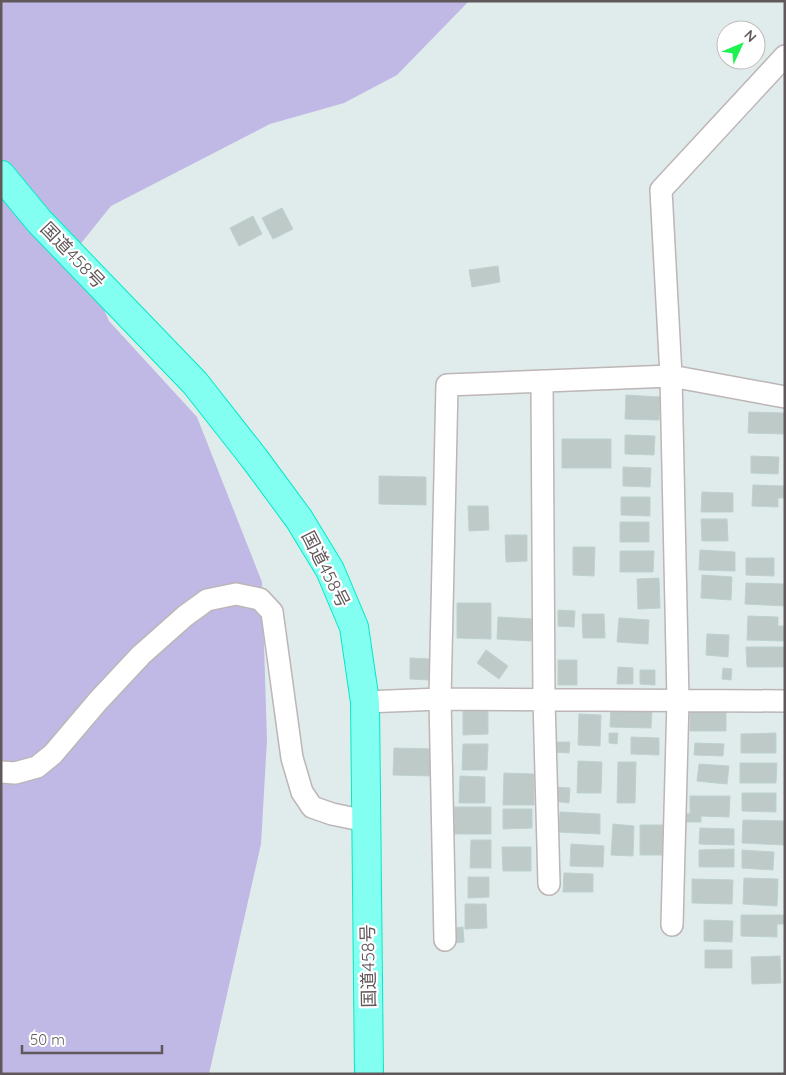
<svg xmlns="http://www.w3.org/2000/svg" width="786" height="1075" viewBox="0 0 786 1075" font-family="Quicksand,'Noto Sans JP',sans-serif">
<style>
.green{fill:#c0b9e6}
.building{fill:#becac7;stroke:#bdd1ce}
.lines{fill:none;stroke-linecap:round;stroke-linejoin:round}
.minor-casing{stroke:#bdb5b6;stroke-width:24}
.highway-casing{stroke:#00ebc4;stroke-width:30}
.minor{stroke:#fff;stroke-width:21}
.highway{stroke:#83fff2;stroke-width:28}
.labels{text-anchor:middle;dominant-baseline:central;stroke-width:4.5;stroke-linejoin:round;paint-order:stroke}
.street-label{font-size:18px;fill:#61585b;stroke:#fff}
</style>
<rect width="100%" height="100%" fill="#dfeceb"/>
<path class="green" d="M1,1H469L397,75L344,103L270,124L111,206L78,247L109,321L197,417L262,582L267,740L261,844L209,1074H1Z"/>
<path class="building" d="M282,208L293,229L273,239L262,218Z
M253,216L262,234L239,246L230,228Z
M498,266L500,282L472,287L469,270Z
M626,395L660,397L659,420L625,419Z
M749,412L785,413V434L748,433Z
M625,435L655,436L654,455L625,454Z
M562,439H611V468H562Z
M751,456L779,457L778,474L751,473Z
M623,467L651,468L650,487L623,486Z
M379,476L426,477V505L379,504Z
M753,485L785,486V498H778V507L752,506Z
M702,492L733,493V512H701Z
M621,497H650V516L621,515Z
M468,506H488L489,530L469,531Z
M701,519H727L728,541H702Z
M620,522H649V542H620Z
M505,535H527V561L506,562Z
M573,547H595L594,576L573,575Z
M700,550L735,552V571L699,570Z
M620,551H654L653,572H620Z
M746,558H774V576L746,575Z
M702,575L732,577L731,600L701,598Z
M659,578L660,608L638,609L637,579Z
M746,583L785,584V606L745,604Z
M457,603H491V639L457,638Z
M558,610L575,611L574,627L558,626Z
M582,614H604L605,638H583Z
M748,616L778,617V626H785V641L747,640Z
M498,617L532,619L531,641L497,639Z
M619,618L649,620L648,644L617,642Z
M707,634L729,635L728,657L706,655Z
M746,647H785V667H747Z
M486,650L508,666L499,679L477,663Z
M410,658L429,659V680L410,679Z
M558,660H577V685H558Z
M618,667L633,668V684H617Z
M723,668L732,669L731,680L722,679Z
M640,670H655V685L640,684Z
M611,708L652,709L651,728L610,727Z
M463,709H488V734L463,735Z
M690,710H726V731H690Z
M579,714L601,715L600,746L578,745Z
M609,733H618L617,744L609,743Z
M776,733V753H741V734Z
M631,737L659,738V755L631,754Z
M553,742H570L569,753L553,752Z
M695,743L724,744L723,756L694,755Z
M463,744H488L487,770H462Z
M394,748L433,749L432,776L393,775Z
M578,761L602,762L601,793H577Z
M618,762H636L635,803H617Z
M740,763H777L776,783H740Z
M699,764L729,766L727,784L697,781Z
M504,773L534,774V805H503Z
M460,776L485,777V803H459Z
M555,787L570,788L569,803L553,801Z
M742,793H776V812L742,811Z
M690,796H730L729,817L701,816V822H682L683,813L690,814Z
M454,807H491V834H451V824H455Z
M503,809H532V828L503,829Z
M560,812L600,814V834L559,832Z
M743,820L785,821V845L742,843Z
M613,824L634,826L633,856L611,855Z
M640,825H663V855H640Z
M700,828L734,829V845L699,844Z
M471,840H491V868H470Z
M571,844L604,846L603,867L570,866Z
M502,847H531V871H503Z
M734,849V867H699V850Z
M742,850L774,852L773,870L742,868Z
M564,873L593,874V892H563Z
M468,877H489V897L468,898Z
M744,878L778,879L777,906L743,904Z
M692,879L733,880L732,904L692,903Z
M465,904H486L487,928L465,929Z
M741,915H785V924H777V937L741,936Z
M704,920L733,921L732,942L704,941Z
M463,927L464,942L454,943L453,928Z
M705,950H732V968H705Z
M780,956L781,983L752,984L751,957Z"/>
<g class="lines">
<g class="minor-casing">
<path id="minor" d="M542,381L544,699L549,884
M365,702L440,699L785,701
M1,772L15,773L37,767L53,754L98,701L141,655L185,616L207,600L236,594L260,599L272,612L292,758L302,792L312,807L332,814L366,821
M672,925L678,700L671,376L661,190L785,56
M445,940L440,699L447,385L671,376L785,397"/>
</g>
<g class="highway-casing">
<path id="highway" d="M1,175L39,221L195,383L254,458L299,519L330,570L354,627L365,702L369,1074"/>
</g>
<use href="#minor" class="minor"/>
<use href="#highway" class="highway"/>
</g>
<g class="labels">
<g class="street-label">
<text transform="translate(73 255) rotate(46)">国道458号</text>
<text transform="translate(326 569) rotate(63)">国道458号</text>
<text transform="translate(368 966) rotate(-91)">国道458号</text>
</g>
</g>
<rect width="786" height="1075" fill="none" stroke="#61585b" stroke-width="5"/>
<g transform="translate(741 45) rotate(46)"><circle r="24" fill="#ffffff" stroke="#c0bcbd"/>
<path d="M0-4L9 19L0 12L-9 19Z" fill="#1ff24f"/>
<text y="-8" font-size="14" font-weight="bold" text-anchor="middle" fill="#61585b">N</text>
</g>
<path d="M22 1045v8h140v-8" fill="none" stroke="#61585b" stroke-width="2.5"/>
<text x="30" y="1045" font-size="15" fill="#61585b" stroke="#ffffff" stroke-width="4" paint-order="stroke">50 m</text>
</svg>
